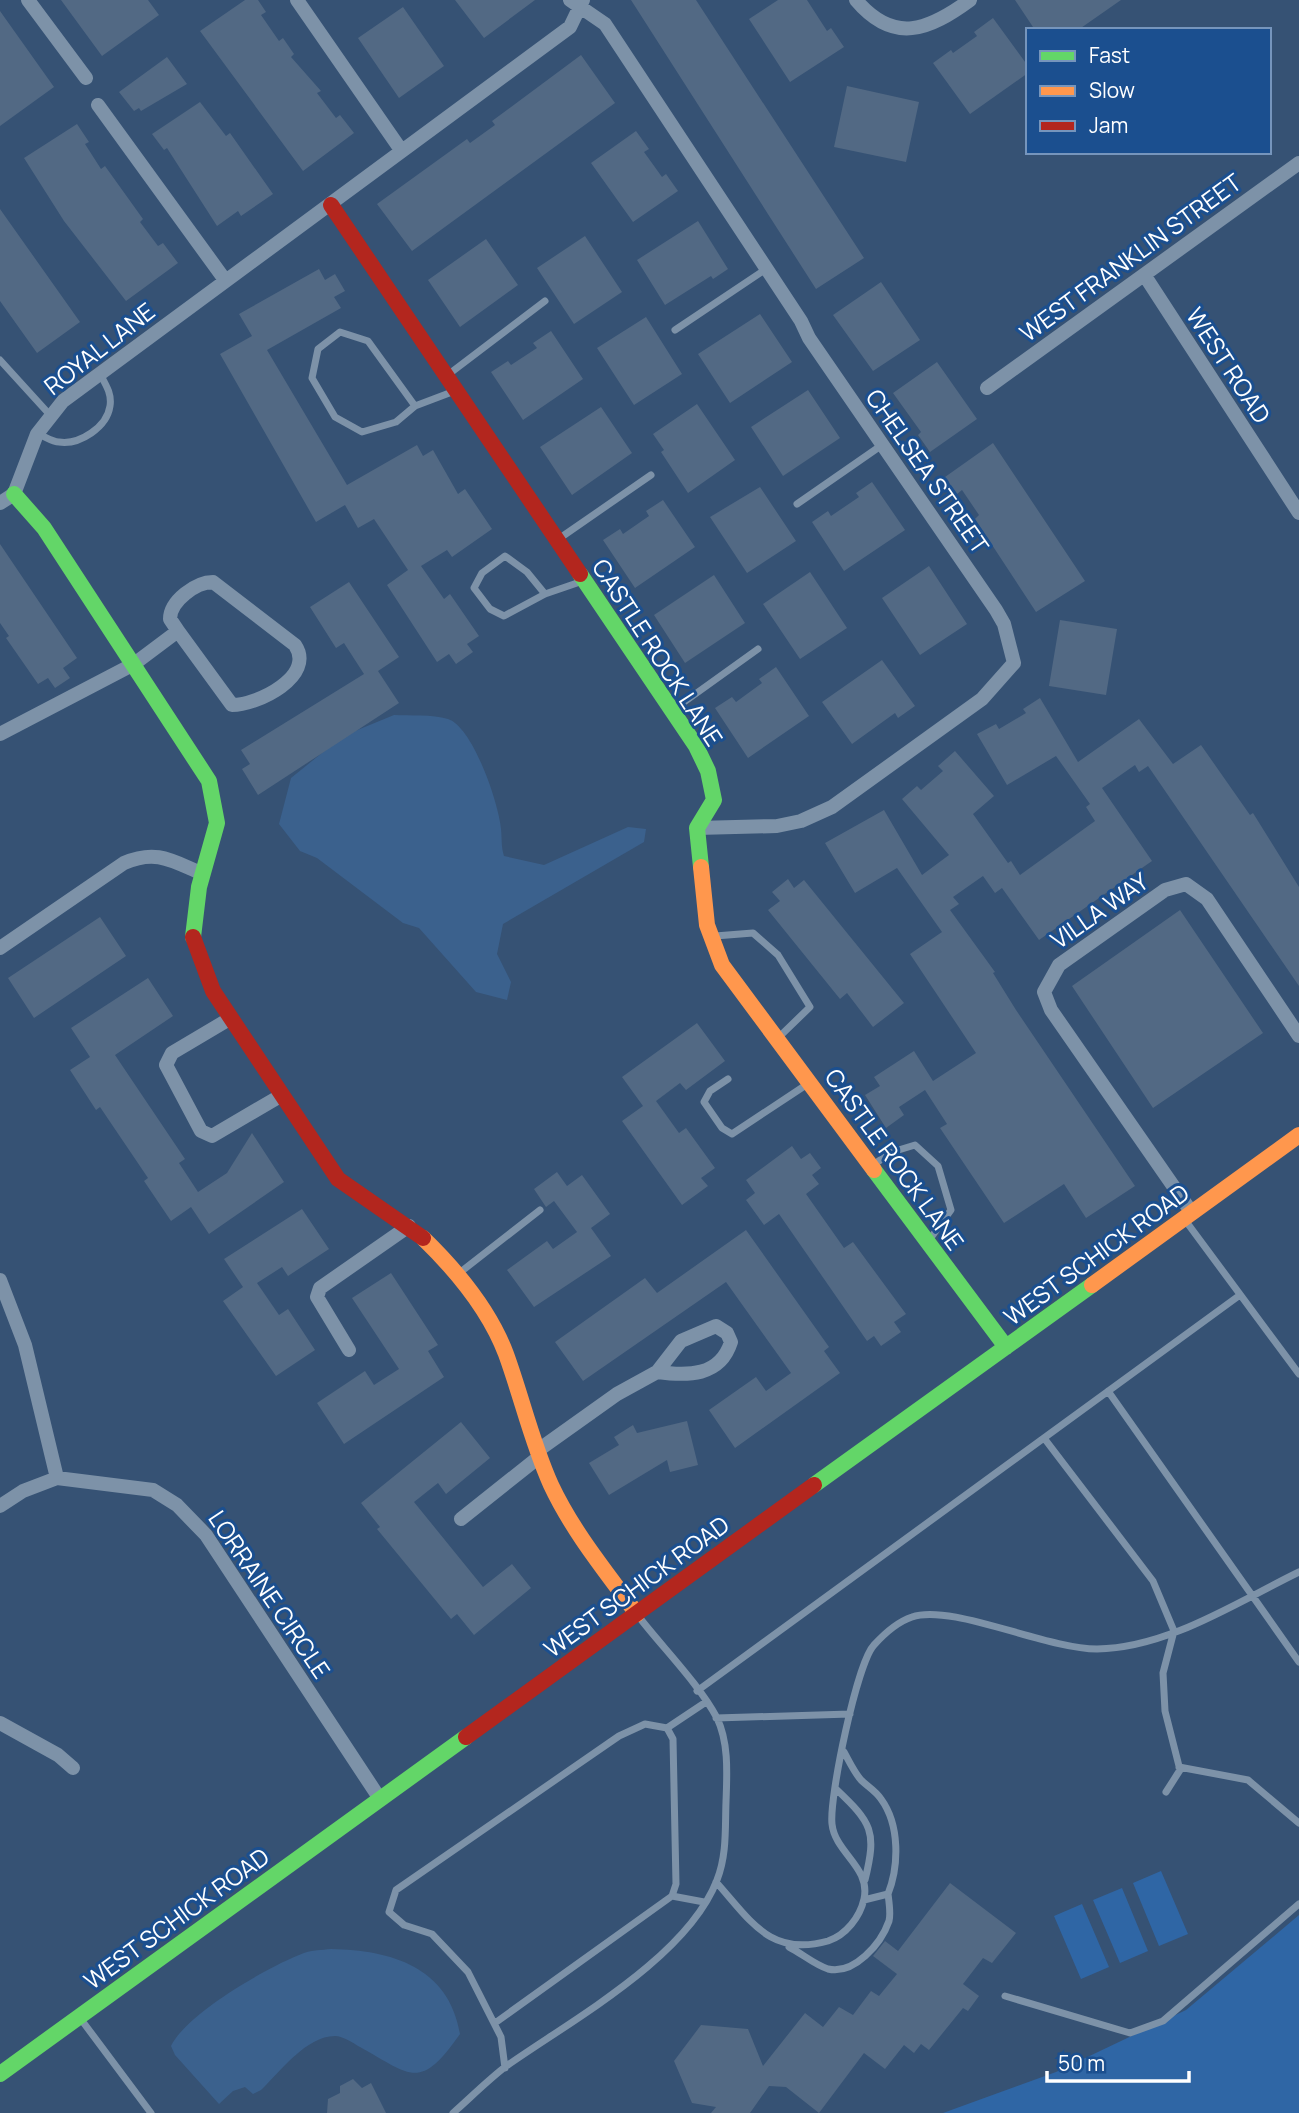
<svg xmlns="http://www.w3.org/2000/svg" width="1299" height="2113" viewBox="0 0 1299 2113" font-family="Manrope,sans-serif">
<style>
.green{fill:#2f66a5}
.water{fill:#3b618d}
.building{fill:#526984}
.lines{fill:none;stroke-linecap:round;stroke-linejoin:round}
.lane{stroke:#7d92a8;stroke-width:7}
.street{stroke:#7d92a8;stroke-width:14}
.fast{stroke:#63d668;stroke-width:16}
.slow{stroke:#ff974d;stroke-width:16}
.jam{stroke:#b3261e;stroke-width:16}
.labels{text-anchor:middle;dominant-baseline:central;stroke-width:6;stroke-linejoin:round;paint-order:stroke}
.street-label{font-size:24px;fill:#fff;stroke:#1b4f8f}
</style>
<rect width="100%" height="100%" fill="#365274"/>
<path class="green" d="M1161,1871L1188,1934L1159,1946L1133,1883Z
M1122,1888L1148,1951L1120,1963L1093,1900Z
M1082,1904L1109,1967L1081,1979L1054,1916Z
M1299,1915V2113H943L1056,2072L1186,2010Z"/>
<path class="water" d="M394,715C410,716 432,714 448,719C473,727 499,804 501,829C502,839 501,846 504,856L544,865L628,827L646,829L644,842L503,924L497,954L511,982L507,1000L476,992L419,928L403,923L317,858L300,851L279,824L291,778L343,736Z
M331,1949C391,1950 449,1967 460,2034C420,2091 412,2076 360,2047C353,2043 343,2036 335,2036C306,2036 280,2072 261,2090L253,2094L245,2087L233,2091L219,2104L175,2055L171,2046C187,2013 269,1966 304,1953C312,1950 322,1950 331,1949Z"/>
<path class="building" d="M61,0H148L159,15L102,56Z
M245,0H258L266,12L261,15L279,41L283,38L294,54L291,57L321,91L317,93L336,118L340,115L354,133L303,171L200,31Z
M455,0H535L484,38Z
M631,0H696L864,258L816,289Z
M778,0H807L827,31L831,28L844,47L790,82L749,19Z
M1015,0H1121L1078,30H1035Z
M403,7L444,66L399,98L358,38Z
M0,11L54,87L0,126Z
M993,18L1028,66V73L970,114L933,63L951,50L953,53L977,36L974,32Z
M581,55L615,103L412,251L377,204L467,139L470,143L495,125L492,121Z
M167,57L187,84L141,111L139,108L134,111L119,92Z
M847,86L919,102L906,162L834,147Z
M200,102L226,136L230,133L273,194L241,216L238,211L217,226L167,148L164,150L152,134Z
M77,124L89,142L85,144L101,169L105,166L143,219L140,222L158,246L163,243L178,263L126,301L64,221L24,158Z
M636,131L649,149L644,152L662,177L666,174L678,191L633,222L591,163Z
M0,209L80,322L37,353L0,301Z
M698,221L728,269L713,279L711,276L665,305L637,260Z
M585,236L622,292L574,324L537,268Z
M486,239L518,285L460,327L428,280Z
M319,269L325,280L335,274L345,291L334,297L341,308L267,350L347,485L417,445L423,456L433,450L458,494L465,489L492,529L452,557L447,550L421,566L444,599L450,594L479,636L467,644L473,652L456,664L449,654L437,662L387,585L408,570L374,519L358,528L345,505L316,522L220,354L252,336L239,314Z
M881,282L920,340L873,371L833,315Z
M760,314L792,362L730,403L698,354Z
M646,317L682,374L634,405L597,348Z
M551,331L583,379L523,420L491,372L508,361L511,365L537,348L533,343Z
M937,362L977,419L930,452L918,435L921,432L893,393Z
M808,390L840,438L783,476L751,427Z
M697,404L735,460L688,493L661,452L664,450L653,434Z
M601,407L632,453L572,495L540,447Z
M993,443L1085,581L1036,612L975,519L979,515L962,490L957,494L945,477Z
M872,482L905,530L844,571L812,522L828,511L831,516L859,497L856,493Z
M760,487L796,541L747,573L710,517Z
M663,500L695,547L635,588L603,540L620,529L623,534L649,516L646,511Z
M0,544L77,658L63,668L70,678L55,688L48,678L38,684L6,638L9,636L0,623Z
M929,566L967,624L920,655L882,598Z
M810,572L847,628L800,659L763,604Z
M714,575L745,623L685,663L654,615Z
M349,582L399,657L378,671L399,703L258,795L242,769L250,764L241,750L364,674L344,643L336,648L310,607Z
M1060,620L1117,629L1106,695L1049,686Z
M882,660L915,706L898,718L895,713L852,744L822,702Z
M776,667L809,716L748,758L715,708L732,697L736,702L762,683L759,679Z
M1040,698L1078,762L1139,719L1173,764L1201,745L1250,815L1253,813L1299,887V986L1148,766L1139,772L1135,765L1102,788L1152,861L1039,940L1002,888L995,893L983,876L953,897L959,904L950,910L995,972L993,973L1016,1010L1135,1186L1086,1218L1064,1184L1004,1223L940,1128L947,1124L925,1090L899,1107L904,1115L886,1128L865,1095L880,1086L874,1077L914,1051L933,1081L976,1053L910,954L942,932L897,868L855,893L825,843L884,810L922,875L949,855L902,799L917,786L921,790L943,771L938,766L955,751L994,796L973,814L1008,863L1011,861L1020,875L1095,821L1086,807L1090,804L1056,756L1007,785L977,734L996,724L999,729L1026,713L1023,709Z
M788,879L794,888L804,880L904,1003L873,1027L847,993L840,999L768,910L780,901L772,892Z
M1180,910L1263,1033L1153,1108L1072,986Z
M100,917L126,956L34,1018L8,978Z
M148,978L173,1016L115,1055L185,1159L179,1163L198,1192L227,1173L252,1133L284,1182L209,1234L191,1207L171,1221L144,1181L148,1178L100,1107L96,1110L70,1070L90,1057L71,1028Z
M697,1023L725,1061L686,1090L680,1083L656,1101L679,1133L686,1128L715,1168L701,1178L708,1186L682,1205L622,1121L643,1106L622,1077Z
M792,1146L801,1159L810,1153L821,1168L812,1175L819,1184L806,1194L844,1248L853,1242L906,1314L894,1322L901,1332L881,1346L874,1336L867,1341L779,1214L764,1225L746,1200L755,1193L746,1180Z
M557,1172L567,1186L582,1175L610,1214L591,1228L611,1256L534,1307L507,1270L547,1241L553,1249L577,1232L554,1201L546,1207L534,1189Z
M302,1209L329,1249L288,1276L282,1267L257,1283L279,1315L288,1309L315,1350L276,1376L223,1301L243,1287L224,1259Z
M746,1230L829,1347L824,1351L840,1373L735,1448L709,1410L756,1377L766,1391L791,1373L726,1282L583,1381L555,1342L645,1278L657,1293Z
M391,1273L438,1345L428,1351L444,1377L344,1444L317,1403L365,1371L374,1385L399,1369L352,1298Z
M687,1421L698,1465L670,1472L667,1460L609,1495L589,1463L619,1445L614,1437L633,1425L637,1433Z
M461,1422L490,1458L446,1494L438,1483L414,1502L483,1587L512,1564L531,1588L474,1635L457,1614L451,1619L377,1529L380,1527L361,1503Z
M950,1883L1016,1933L992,1963L983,1958L963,1984L979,1996L968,2011L963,2008L929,2050L921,2044L914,2053L904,2045L885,2069L864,2053L819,2113L786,2087L769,2086L750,2113H711L716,2107L692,2103L674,2061L701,2025L748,2029L763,2066L805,2013L823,2027L839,2007L853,2015L871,1991L879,1996L897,1974L873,1956L885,1941L898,1951Z
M353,2079L362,2088L371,2083L386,2113H327L328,2099L340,2093V2086Z"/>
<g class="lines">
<path class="lane" d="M675,330L766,269
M0,360L50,415
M449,374L545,301
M415,406L368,341L340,332L318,349L312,378L335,417L362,432L396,422L415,406L452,392
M38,434C44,436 52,442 59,442C80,445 107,427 110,406C112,394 106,385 100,374
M797,504L882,445
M560,538L651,475
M545,594L527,572L505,556L482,573L474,588L490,609L504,616L545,594L580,582
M673,710L758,649
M715,936L753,933L778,955L810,1007L778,1038
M728,1079L710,1091L704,1102L722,1128L732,1134L806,1085
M873,1165L892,1152L915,1145L938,1166L951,1210L930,1239
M1185,1220L1299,1374
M458,1274L540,1210
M1108,1391L1299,1662
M1044,1438L1153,1581L1174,1631L1163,1673L1165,1711L1180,1770L1166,1792
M697,1691L1240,1295
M716,1718L850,1714
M667,1728L706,1702
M844,1752C849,1761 854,1772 861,1780C867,1786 876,1791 881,1799C900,1825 899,1866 888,1894L864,1900
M1179,1767L1248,1780L1299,1823
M836,1789C872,1823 877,1831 865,1880
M716,1882C751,1921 770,1957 828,1941C846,1935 860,1917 864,1899C871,1867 835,1853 832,1824C829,1798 857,1663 874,1645C884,1634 897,1622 912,1617C950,1603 1046,1649 1097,1649C1168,1648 1237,1602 1299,1572
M672,1896L704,1902
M789,1947C801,1953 815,1965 828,1969C854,1975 881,1944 889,1921C891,1914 889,1902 888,1894
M1005,1996L1130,2033L1163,2021L1299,1904
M80,2018L151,2113
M495,2023L672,1896L676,1884L673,1739L667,1728L645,1724L619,1736L396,1890L389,1912L404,1925L432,1934L468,1972L501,2037L505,2068
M453,2113C470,2098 487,2081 505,2067C570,2021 687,1958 717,1880C727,1855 725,1828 726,1802C727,1774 729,1743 717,1718C699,1684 663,1648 639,1617"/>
<path class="street" d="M28,0L86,78
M297,0L401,150
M570,0L605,24L801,321L809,338L996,610L1004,624L1014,663L982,699L832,807L801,821L777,826L697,828
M856,0C894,45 929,30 970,0
M98,105L225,280
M1145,276L1299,513
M987,388L1299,163
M0,503L14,494L37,434L63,401L570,27L583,0
M0,734L134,664L178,631L232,705C258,705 316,676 295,645L213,582C196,582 170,601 170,619L178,631
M0,948L124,863C157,849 172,861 203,874
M231,1018L172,1053L166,1065L201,1131L212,1136L282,1095
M1192,1213L1051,1010L1044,992L1059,965L1165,890L1186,884L1207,899L1299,1036
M0,1280L25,1345L57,1478
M349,1350L317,1297L320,1288L409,1226
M537,1451L617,1394L657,1372L681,1341L716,1326L727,1333L731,1342C720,1377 687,1376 657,1372
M0,1506L23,1491L57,1478L153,1490L177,1505L206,1535L380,1799
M461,1519L539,1457
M0,1723L58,1755L73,1768"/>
<path class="fast" d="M14,494L44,528L209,781L217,823L199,887L193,937
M580,574L696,746L708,771L714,800L697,828L701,867
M874,1170L1006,1347
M814,1485L1092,1285
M0,2074L466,1737"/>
<path class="slow" d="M701,867L707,925L722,965L874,1170
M423,1238C457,1271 489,1309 506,1354C522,1398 532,1443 551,1485C573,1532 607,1573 637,1614
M1092,1285L1299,1135"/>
<path class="jam" d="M331,205L580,574
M193,937L213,991L338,1179L423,1238
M466,1737L814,1485"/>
</g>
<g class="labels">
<g class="street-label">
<text transform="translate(1130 257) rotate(-36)">WEST FRANKLIN STREET</text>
<text transform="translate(99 348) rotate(-38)">ROYAL LANE</text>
<text transform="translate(1229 365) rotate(57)">WEST ROAD</text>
<text transform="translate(928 471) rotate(55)">CHELSEA STREET</text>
<text transform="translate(658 652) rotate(57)">CASTLE ROCK LANE</text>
<text transform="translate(1099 910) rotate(-35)">VILLA WAY</text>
<text transform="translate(895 1159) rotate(54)">CASTLE ROCK LANE</text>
<text transform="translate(1096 1254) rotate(-36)">WEST SCHICK ROAD</text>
<text transform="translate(636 1586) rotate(-36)">WEST SCHICK ROAD</text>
<text transform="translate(270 1594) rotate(56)">LORRAINE CIRCLE</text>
<text transform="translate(176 1918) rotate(-36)">WEST SCHICK ROAD</text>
</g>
</g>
<rect x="1026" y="28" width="245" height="126" fill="#1b4f8f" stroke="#7695bc" stroke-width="2"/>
<rect x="1040" y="51" width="35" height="10" fill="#63d668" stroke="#7695bc" stroke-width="2"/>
<text x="1089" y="63" font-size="21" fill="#ffffff">Fast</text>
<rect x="1040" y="86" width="35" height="10" fill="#ff974d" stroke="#7695bc" stroke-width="2"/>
<text x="1089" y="98" font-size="21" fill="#ffffff">Slow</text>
<rect x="1040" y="121" width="35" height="10" fill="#b3261e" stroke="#7695bc" stroke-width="2"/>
<text x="1089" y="133" font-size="21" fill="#ffffff">Jam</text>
<path d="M1047 2071v10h142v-10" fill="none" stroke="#ffffff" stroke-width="3.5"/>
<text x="1058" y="2071" font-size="21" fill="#ffffff" stroke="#1b4f8f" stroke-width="5" paint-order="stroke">50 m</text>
</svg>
